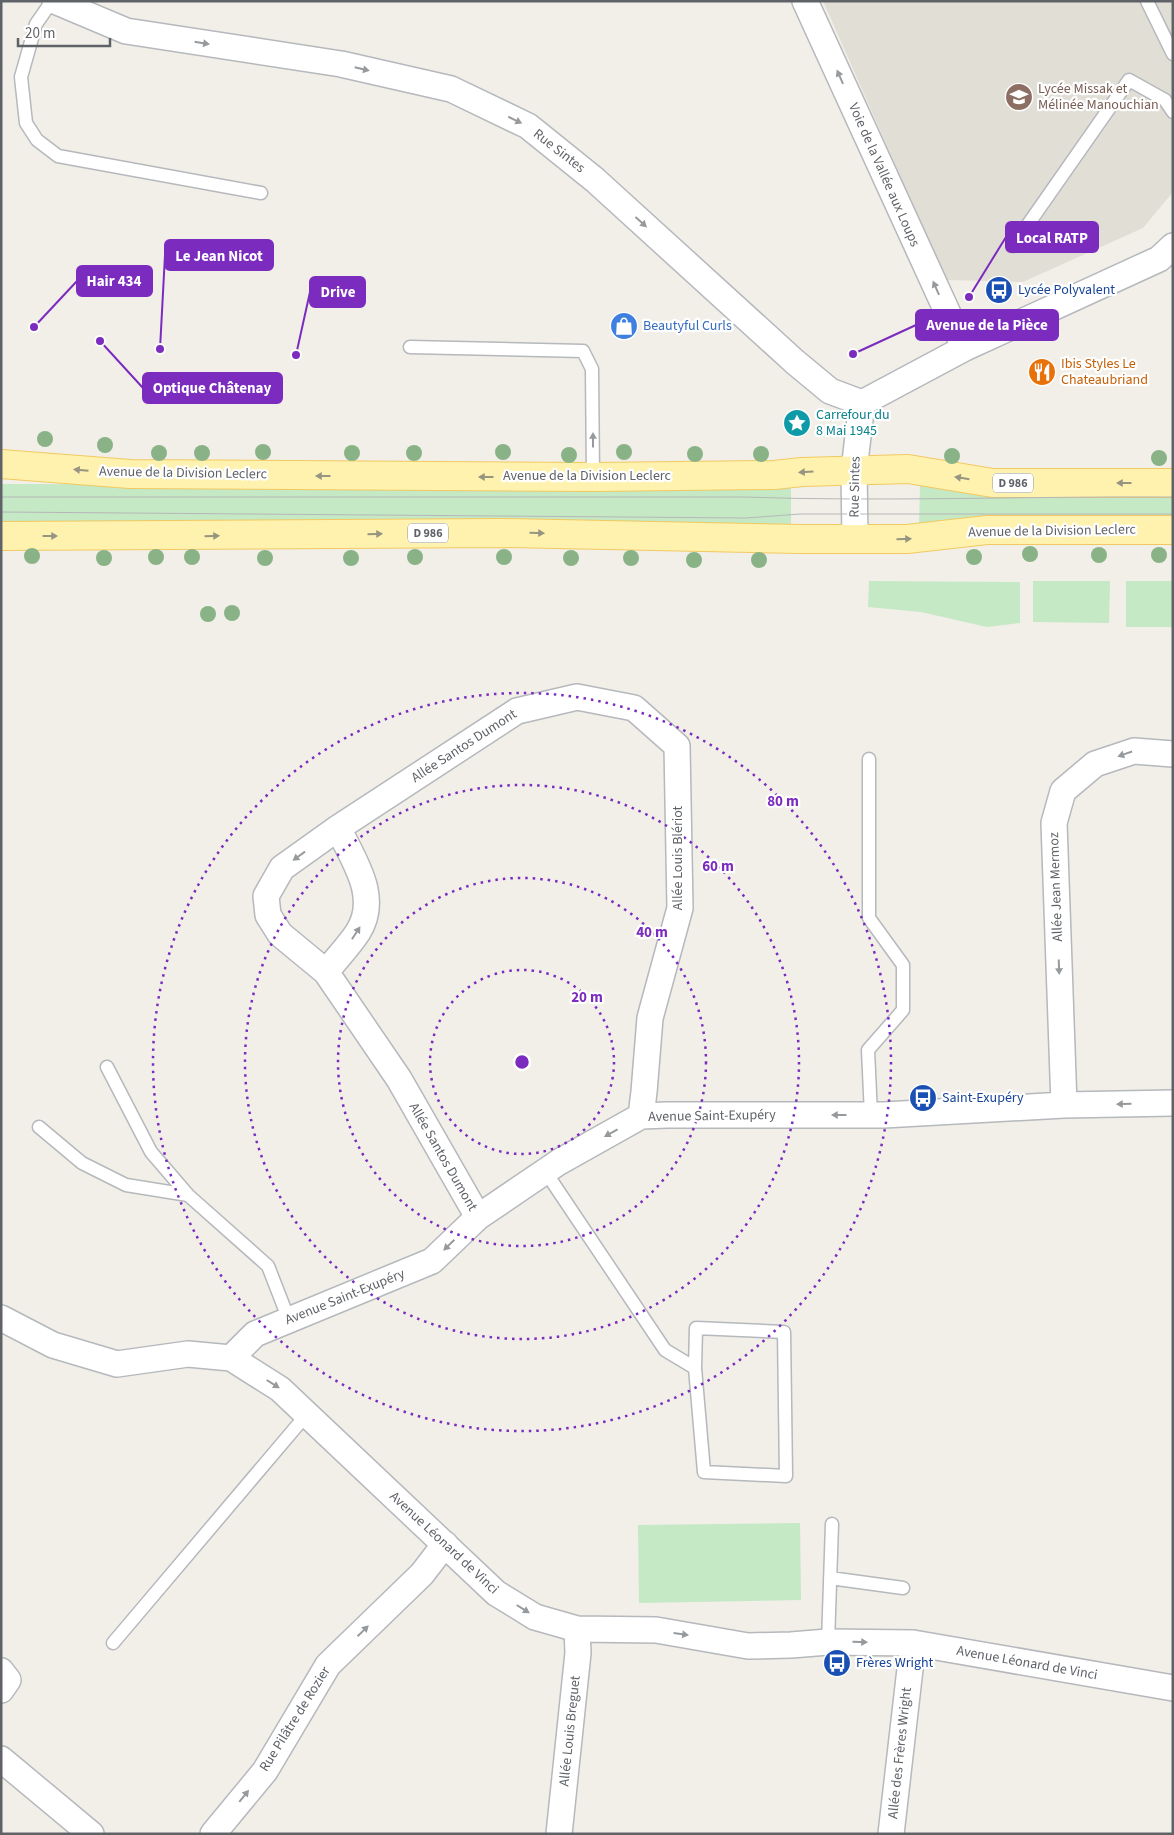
<svg xmlns="http://www.w3.org/2000/svg" width="1174" height="1835" viewBox="0 0 1174 1835" font-family="'Source Sans 3',sans-serif">
<style>
.education{fill:#e1ded6}
.green{fill:#c5e8c5}
.lines{fill:none;stroke-linecap:round;stroke-linejoin:round}
.lane-casing{stroke:#b5b8bc;stroke-width:15}
.street-casing{stroke:#b5b8bc;stroke-width:28}
.primary-casing{stroke:#f2c960;stroke-width:30}
.lane{stroke:#fff;stroke-width:12}
.street{stroke:#fff;stroke-width:25}
.primary{stroke:#fff2af;stroke-width:28}
.tram{stroke:#b6b7b8;stroke-width:1}
.tree{fill:#89b387}
.oneway{fill:#979a9d}
.oneway2{fill:#979581}
.ring{fill:none;stroke:#7b2cbf;stroke-width:2.5;stroke-dasharray:2.5 5}
.labels{text-anchor:middle;dominant-baseline:central;stroke-width:4.5;stroke-linejoin:round;paint-order:stroke}
.shield{fill:#fff;stroke:#8f9295;stroke-width:1}
.shield-label{font-size:12px;font-weight:bold;fill:#5f6368}
.education-label{font-size:14px;fill:#785e54;stroke:#fff;text-anchor:start}
.street-label{font-size:14px;fill:#5f6368;stroke:#fff}
.transit-label{font-size:14px;fill:#164399;stroke:#fff;text-anchor:start}
.shop-label{font-size:14px;fill:#366cbe;stroke:#fff;text-anchor:start}
.food-label{font-size:14px;fill:#c56008;stroke:#fff;text-anchor:start}
.culture-label{font-size:14px;fill:#0d838f;stroke:#fff;text-anchor:start}
.centre{fill:#7b2cbf;stroke:#fff;stroke-width:2.5}
.ring-label{font-size:15px;text-anchor:middle;font-weight:bold;fill:#7b2cbf;stroke:#fff;stroke-width:4.5;stroke-linejoin:round;paint-order:stroke}
.leader{fill:none;stroke:#7b2cbf;stroke-width:2}
.callout-dot{fill:#7b2cbf;stroke:#fff;stroke-width:2}
.callout{fill:#7b2cbf;stroke:#7b2cbf;stroke-width:2}
.callout-label{font-size:15px;text-anchor:middle;font-weight:bold;fill:#fff}
</style>
<rect width="100%" height="100%" fill="#f1efe8"/>
<path class="education" d="M823,1H1173V192L1143,228L1023,282L946,280Z"/>
<path class="green" d="M791,483V529L1,525V484L444,485Z
M920,483L1173,491V522L919,532Z
M869,581L1020,582V623L987,627L921,612L868,607Z
M1033,581H1110L1109,623L1033,622Z
M1126,581H1173V627H1126Z
M800,1523L801,1600L639,1603L638,1525Z"/>
<g class="lines">
<g class="lane-casing">
<path id="lane" d="M52,1L36,24L21,77L26,123L37,140L58,156L261,193
M1147,1L1173,54
M1013,246L1129,80L1165,100L1173,112
M410,347L583,351L592,369L593,477
M869,759V918L903,965V1010L868,1050L871,1115
M107,1067L151,1152L188,1195L268,1266L289,1320
M39,1127L82,1163L126,1185L188,1195
M545,1171L665,1350L695,1368
M696,1328L784,1332L786,1476L704,1472L695,1368Z
M830,1578L903,1588
M828,1642L832,1524
M113,1643L307,1414"/>
</g>
<g class="street-casing">
<path id="street" d="M55,1L126,31L341,64L451,89L528,126L595,180L795,362L830,391L862,403
M805,1L950,318L965,348
M862,403L965,348L1159,259L1173,246
M855,539L854,470L862,403
M326,972C336,959 349,946 358,932C380,897 354,861 338,828
M1064,1105L1054,823L1063,791L1095,764L1134,751L1173,754
M478,1217L399,1079L326,972L280,934L268,915L266,896L282,868L338,828L517,711L577,697L634,708L677,746L680,908L650,1018L644,1092L641,1116
M1,1318L53,1345L117,1364L188,1354L231,1358L280,1389L496,1593L535,1617L577,1629L656,1630L748,1646L791,1645L828,1642L913,1643L1173,1688
M231,1358L255,1334L432,1261L478,1217L559,1162L641,1116L667,1115H884L1064,1105L1173,1103
M1,1671L8,1680L1,1690
M1,1759L91,1834
M213,1834L265,1771L328,1665L422,1574L445,1544
M559,1834L578,1653L577,1629
M891,1834L913,1643"/>
</g>
<g class="primary-casing">
<path id="primary" d="M1,464L130,474L593,477L774,475L802,472L908,469L993,483H1173
M1,536L502,533L800,539H907L987,530H1173"/>
</g>
<use href="#lane" class="lane"/>
<use href="#street" class="street"/>
<use href="#primary" class="primary"/>
<path class="tram" d="M1,497H743C886,502 1029,496 1173,497
M1,512L746,518L800,514H1173"/>
</g>
<g class="tree">
<circle cx="45" cy="439" r="8"/>
<circle cx="105" cy="445" r="8"/>
<circle cx="263" cy="452" r="8"/>
<circle cx="503" cy="452" r="8"/>
<circle cx="624" cy="452" r="8"/>
<circle cx="159" cy="453" r="8"/>
<circle cx="202" cy="453" r="8"/>
<circle cx="352" cy="453" r="8"/>
<circle cx="414" cy="453" r="8"/>
<circle cx="695" cy="454" r="8"/>
<circle cx="761" cy="454" r="8"/>
<circle cx="569" cy="455" r="8"/>
<circle cx="952" cy="456" r="8"/>
<circle cx="1159" cy="458" r="8"/>
<circle cx="1030" cy="554" r="8"/>
<circle cx="1099" cy="555" r="8"/>
<circle cx="1159" cy="555" r="8"/>
<circle cx="32" cy="556" r="8"/>
<circle cx="156" cy="557" r="8"/>
<circle cx="192" cy="557" r="8"/>
<circle cx="415" cy="557" r="8"/>
<circle cx="504" cy="557" r="8"/>
<circle cx="974" cy="557" r="8"/>
<circle cx="104" cy="558" r="8"/>
<circle cx="265" cy="558" r="8"/>
<circle cx="351" cy="558" r="8"/>
<circle cx="571" cy="558" r="8"/>
<circle cx="631" cy="558" r="8"/>
<circle cx="694" cy="560" r="8"/>
<circle cx="759" cy="560" r="8"/>
<circle cx="232" cy="613" r="8"/>
<circle cx="208" cy="614" r="8"/>
</g>
<defs><path id="oneway-solid" d="M-6-.8H1V-3.2L6.5 0L1 3.2V.8H-6Z" transform="scale(1.25)"/></defs>
<g class="oneway">
<use href="#oneway-solid" transform="translate(202 43) rotate(9)"/>
<use href="#oneway-solid" transform="translate(362 69) rotate(13)"/>
<use href="#oneway-solid" transform="translate(840 77) rotate(-114)"/>
<use href="#oneway-solid" transform="translate(515 120) rotate(26)"/>
<use href="#oneway-solid" transform="translate(641 222) rotate(42)"/>
<use href="#oneway-solid" transform="translate(936 288) rotate(-114)"/>
<use href="#oneway-solid" transform="translate(593 440) rotate(-90)"/>
<use href="#oneway-solid" transform="translate(1125 754) rotate(161)"/>
<use href="#oneway-solid" transform="translate(299 856) rotate(144)"/>
<use href="#oneway-solid" transform="translate(356 933) rotate(-57)"/>
<use href="#oneway-solid" transform="translate(1059 967) rotate(88)"/>
<use href="#oneway-solid" transform="translate(1124 1104) rotate(179)"/>
<use href="#oneway-solid" transform="translate(839 1115) rotate(180)"/>
<use href="#oneway-solid" transform="translate(611 1133) rotate(151)"/>
<use href="#oneway-solid" transform="translate(449 1245) rotate(136)"/>
<use href="#oneway-solid" transform="translate(273 1384) rotate(32)"/>
<use href="#oneway-solid" transform="translate(523 1609) rotate(32)"/>
<use href="#oneway-solid" transform="translate(363 1631) rotate(-44)"/>
<use href="#oneway-solid" transform="translate(681 1634) rotate(8)"/>
<use href="#oneway-solid" transform="translate(860 1642) rotate(1)"/>
<use href="#oneway-solid" transform="translate(244 1796) rotate(-51)"/>
</g>
<g class="oneway2">
<use href="#oneway-solid" transform="translate(81 470) rotate(-175)"/>
<use href="#oneway-solid" transform="translate(806 472) rotate(177)"/>
<use href="#oneway-solid" transform="translate(323 476) rotate(-180)"/>
<use href="#oneway-solid" transform="translate(486 477) rotate(-180)"/>
<use href="#oneway-solid" transform="translate(962 478) rotate(-171)"/>
<use href="#oneway-solid" transform="translate(1124 483) rotate(180)"/>
<use href="#oneway-solid" transform="translate(537 533) rotate(1)"/>
<use href="#oneway-solid" transform="translate(375 534) rotate(-1)"/>
<use href="#oneway-solid" transform="translate(50 536)"/>
<use href="#oneway-solid" transform="translate(212 536) rotate(-1)"/>
<use href="#oneway-solid" transform="translate(904 539) rotate(-2)"/>
</g>
<g class="ring">
<circle cx="522" cy="1062" r="92"/>
<circle cx="522" cy="1062" r="184"/>
<circle cx="522" cy="1062" r="277"/>
<circle cx="522" cy="1062" r="369"/>
</g>
<defs>
<g id="school-disc" transform="scale(1.4375)"><circle r="9.5" fill="#8d6e63" stroke="#fff"/><path d="M0-5L7-2L0 1L-7-2ZM-4 1L0 2.5L4 1V4Q0 6-4 4Z" fill="#fff"/></g>
<g id="bus-disc" transform="scale(1.4375)"><circle r="9.5" fill="#1a4fb4" stroke="#fff"/><path d="M-5-6H5V4H4V6H2V4H-2V6H-4V4H-5ZM-3.5-4V0h7V-4ZM-3.5 1.2v1.5H-2V1.2ZM2 1.2v1.5H3.5V1.2Z" fill="#fff"/></g>
<g id="shop-disc" transform="scale(1.4375)"><circle r="9.5" fill="#3f7fe0" stroke="#fff"/><path d="M-5-2.5h2.3a2.7 3.5 0 0 1 5.4 0H5L5.5 6h-11ZM-1.5-2.5h3a1.5 2.3 0 0 0-3 0Z" fill="#fff"/></g>
<g id="restaurant-disc" transform="scale(1.4375)"><circle r="9.5" fill="#e8710a" stroke="#fff"/><path d="M-5-6h1v4h1v-4h1v4h1v-4h1v5L-1.5 .5V6h-2V.5L-5-1ZM5-6V6H3V1.5H1.5Q1.5-4 5-6Z" fill="#fff"/></g>
<g id="sight-disc" transform="scale(1.4375)"><circle r="9.5" fill="#0f9aa8" stroke="#fff"/><path d="M0-6L1.8-2.2L6-1.7L2.9 1.2L3.7 5.4L0 3.3L-3.7 5.4L-2.9 1.2L-6-1.7L-1.8-2.2Z" fill="#fff"/></g>
</defs>
<g fill-rule="evenodd">
<use href="#school-disc" x="1019" y="97"/>
<use href="#bus-disc" x="999" y="290"/>
<use href="#shop-disc" x="624" y="326"/>
<use href="#restaurant-disc" x="1042" y="372"/>
<use href="#sight-disc" x="797" y="423"/>
<use href="#bus-disc" x="923" y="1098"/>
<use href="#bus-disc" x="837" y="1663"/>
</g>
<g class="labels">
<g class="shield">
<rect x="993" y="473.5" width="40" height="19" rx="4"/>
<rect x="408" y="523.5" width="40" height="19" rx="4"/>
</g>
<g class="shield-label">
<text x="1013" y="483">D 986</text>
<text x="428" y="533">D 986</text>
</g>
<g class="education-label">
<text x="1038" y="89">Lycée Missak et<tspan x="1038" dy="16">Mélinée Manouchian</tspan></text>
</g>
<g class="street-label">
<text transform="translate(559 151) rotate(38)">Rue Sintes</text>
<text transform="translate(884 175) rotate(66)">Voie de la Vallée aux Loups</text>
<text transform="translate(183 473) rotate(1)">Avenue de la Division Leclerc</text>
<text x="587" y="476">Avenue de la Division Leclerc</text>
<text transform="translate(855 487) rotate(-89)">Rue Sintes</text>
<text transform="translate(1052 531) rotate(-1)">Avenue de la Division Leclerc</text>
<text transform="translate(464 746) rotate(-33)">Allée Santos Dumont</text>
<text transform="translate(678 858) rotate(-90)">Allée Louis Blériot</text>
<text transform="translate(1056 887) rotate(-92)">Allée Jean Mermoz</text>
<text transform="translate(712 1116) rotate(-1)">Avenue Saint-Exupéry</text>
<text transform="translate(443 1157) rotate(60)">Allée Santos Dumont</text>
<text transform="translate(345 1297) rotate(-22)">Avenue Saint-Exupéry</text>
<text transform="translate(444 1543) rotate(43)">Avenue Léonard de Vinci</text>
<text transform="translate(1027 1663) rotate(10)">Avenue Léonard de Vinci</text>
<text transform="translate(295 1719) rotate(-58)">Rue Pilâtre de Rozier</text>
<text transform="translate(570 1731) rotate(-84)">Allée Louis Breguet</text>
<text transform="translate(900 1753) rotate(-84)">Allée des Frères Wright</text>
</g>
<g class="transit-label">
<text x="1018" y="290">Lycée Polyvalent</text>
<text x="942" y="1098">Saint-Exupéry</text>
<text x="856" y="1663">Frères Wright</text>
</g>
<g class="shop-label">
<text x="643" y="326">Beautyful Curls</text>
</g>
<g class="food-label">
<text x="1061" y="364">Ibis Styles Le<tspan x="1061" dy="16">Chateaubriand</tspan></text>
</g>
<g class="culture-label">
<text x="816" y="415">Carrefour du<tspan x="816" dy="16">8 Mai 1945</tspan></text>
</g>
</g>
<circle cx="522" cy="1062" r="8" class="centre"/>
<g class="ring-label">
<text x="783" y="806">80 m</text>
<text x="718" y="871">60 m</text>
<text x="652" y="937">40 m</text>
<text x="587" y="1002">20 m</text>
</g>
<path class="leader" d="M969 297L1006 237M160 349L165 255M34 327L77 281M296 355L310 292M853 354L916 325M100 341L143 388"/>
<g class="callout-dot">
<circle cx="969" cy="297" r="5"/>
<circle cx="160" cy="349" r="5"/>
<circle cx="34" cy="327" r="5"/>
<circle cx="296" cy="355" r="5"/>
<circle cx="853" cy="354" r="5"/>
<circle cx="100" cy="341" r="5"/>
</g>
<g class="callout">
<rect x="1006" y="222" width="92" height="30" rx="5"/>
<rect x="165" y="240" width="108" height="30" rx="5"/>
<rect x="77" y="266" width="75" height="30" rx="5"/>
<rect x="310" y="277" width="55" height="30" rx="5"/>
<rect x="916" y="310" width="142" height="30" rx="5"/>
<rect x="143" y="373" width="139" height="30" rx="5"/>
</g>
<g class="callout-label">
<text x="1052" y="243">Local RATP</text>
<text x="219" y="261">Le Jean Nicot</text>
<text x="114" y="286">Hair 434</text>
<text x="338" y="297">Drive</text>
<text x="987" y="330">Avenue de la Pièce</text>
<text x="212" y="393">Optique Châtenay</text>
</g>
<rect width="1174" height="1835" fill="none" stroke="#5f6368" stroke-width="5"/>
<path d="M18 38v8h92v-8" fill="none" stroke="#5f6368" stroke-width="2.5"/>
<text x="25" y="38" font-size="15" fill="#5f6368" stroke="#ffffff" stroke-width="4" paint-order="stroke">20 m</text>
</svg>
